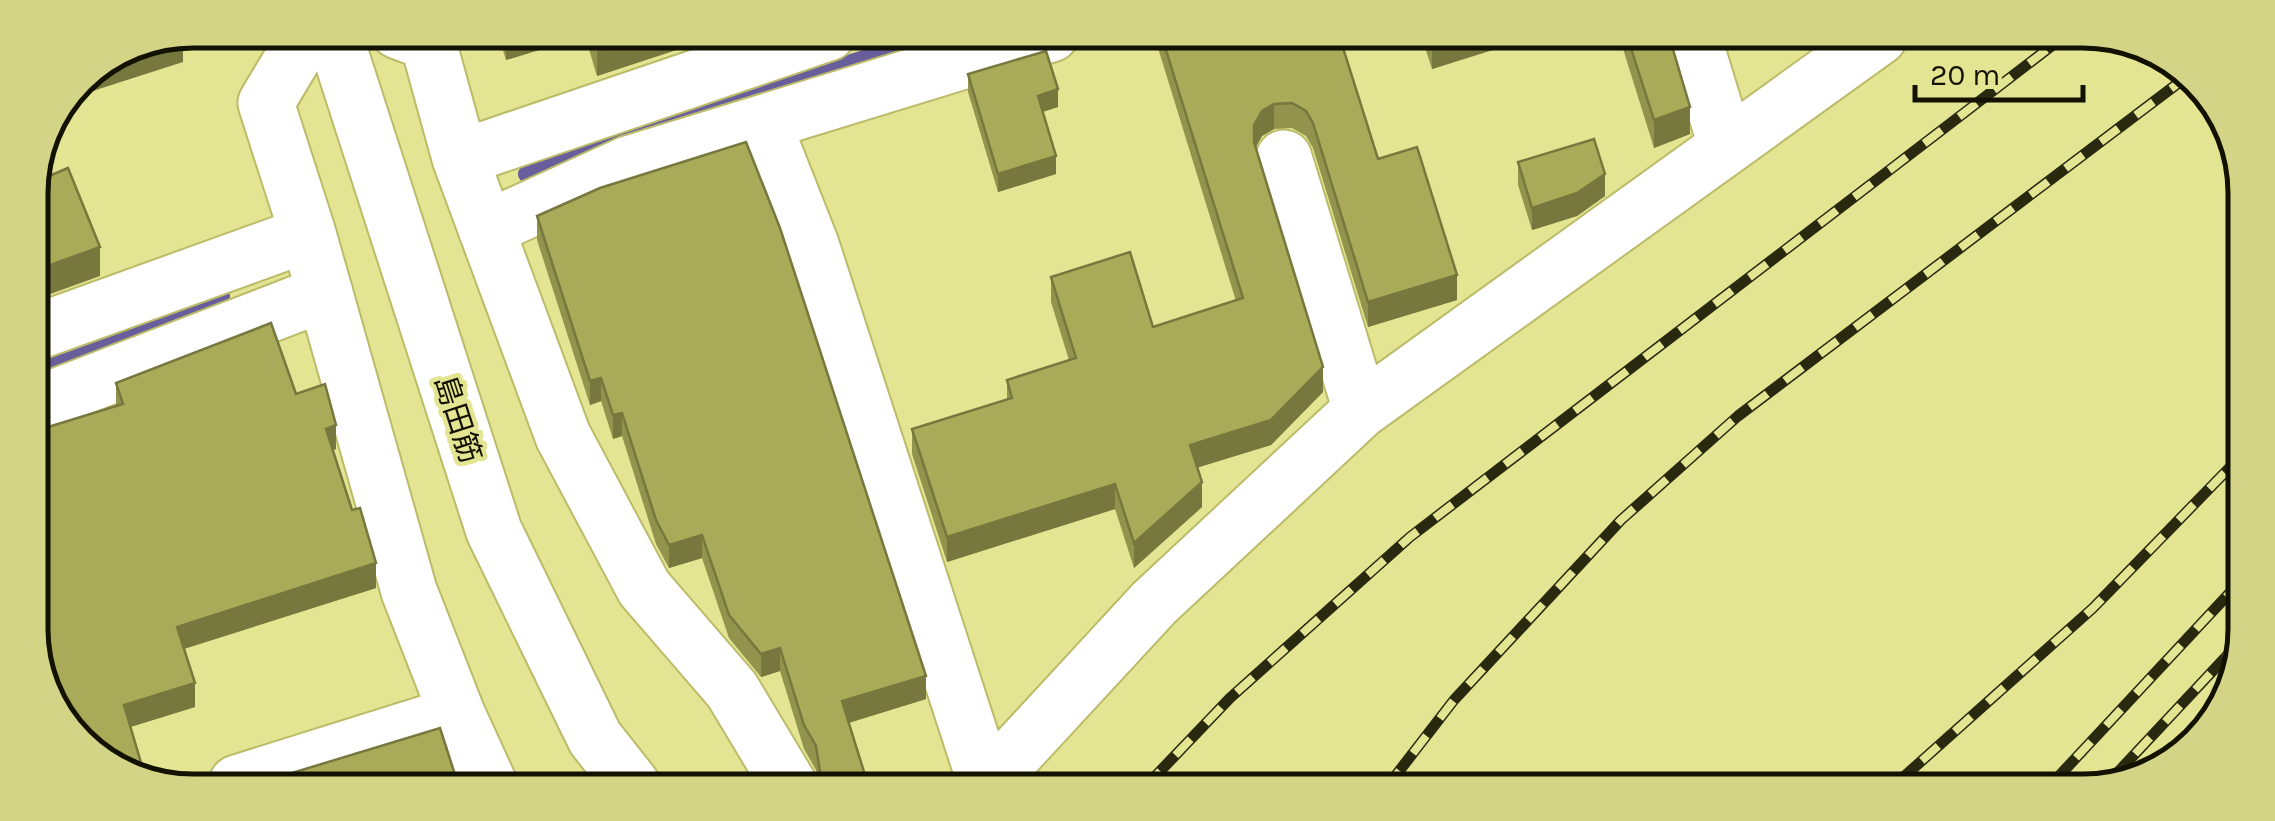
<svg xmlns="http://www.w3.org/2000/svg" width="2275" height="821" viewBox="0 0 2275 821" font-family="Karla,'Noto Sans JP',sans-serif">
<style>
.lines{fill:none;stroke-linecap:round;stroke-linejoin:round}
.stream{stroke:#685e9c;stroke-width:18}
.minor-casing{stroke:#bbbb69;stroke-width:59}
.minor{stroke:#fff;stroke-width:55}
.rail-casing{stroke:#292910;stroke-width:11}
.rail{stroke:#e4e592;stroke-width:8;stroke-dasharray:22;stroke-linecap:butt}
.wall{fill:#92934c}
.shaded-wall{fill:#77783e}
.building{fill:#aaab58;stroke:#77783e;stroke-width:2.5}
.labels{text-anchor:middle;dominant-baseline:central;stroke-width:9;stroke-linejoin:round;paint-order:stroke}
.street-label{font-size:30px;fill:#131200;stroke:#e4e592}
.rim{fill:none;stroke:#131200;stroke-width:5}
</style>
<rect width="100%" height="100%" fill="#e4e592"/>
<g class="lines">
<path class="stream" d="M527,174L702,109L949,33
M31,372L221,296"/>
<g class="minor-casing">
<path id="minor" d="M309,31L266,103L308,234L409,591L457,714L489,784
M333,31L494,531L595,738L632,785
M398,31L428,42L460,158L563,436L644,588L732,690L789,785
M1693,37L1726,145
M763,123L811,245L986,784
M460,158L828,33
M1284,158L1361,410
M486,229L628,164L1051,34
M31,334L308,234
M32,406L325,293
M237,783L457,714
M985,786L1154,603L1361,410L1879,37"/>
</g>
<use href="#minor" class="minor"/>
<g class="rail-casing">
<path id="rail" d="M2105,786L2237,645
M1145,787L1230,698L1410,537L2062,38
M1386,788L1454,700L1621,520L1738,416L2189,75
M1889,790L2093,608L2240,457
M2046,790L2238,584"/>
</g>
<use href="#rail" class="rail"/>
</g>
<path class="wall" d="M497,31L731,32L597,76L585,36L506,60Z
M1158,34L1339,35L1378,159L1457,300L1368,327L1313,148L1306,136L1292,128L1274,129L1262,136L1256,147L1323,392L1271,445L1197,467L1202,507L1134,568L1115,509L947,562L912,454V429L1007,400V380L1069,360L1051,302V277L1153,327L1236,301L1158,48Z
M1421,35L1537,36L1432,69Z
M1619,36H1669L1690,134L1654,148Z
M968,74L1058,107L1043,112L1056,174L998,192L968,92Z
M1518,162L1605,196L1577,216L1532,230L1518,185Z
M537,216L926,699L848,723L865,786L819,785L816,770L804,749L780,671L761,677L729,638L702,558L669,568L656,544L622,436L613,439L601,401L590,405L537,240Z
M116,383L296,394L336,449L333,450L376,588L184,649L195,707L130,727L71,736L116,406Z"/>
<path class="shaded-wall" d="M506,31L585,32V36L506,60Z
M637,32H731L597,76V45Z
M183,34V62L71,98L85,71Z
M1450,35L1537,36L1432,69V41Z
M1058,89V107L1038,113V96Z
M1274,104V129L1262,136L1254,150V125L1262,111Z
M1690,107V134L1654,148V120Z
M1056,156V174L998,192V174Z
M1605,174V196L1577,216L1532,230V208Z
M100,247V276L31,301V272Z
M1457,275V300L1368,327V302Z
M1323,367V392L1271,445L1190,470V445Z
M601,378V401L590,405V381Z
M622,413V436L613,439V415Z
M336,425V449L326,453V429Z
M1202,482V507L1134,568V543Z
M1115,484V509L947,562V537Z
M702,535V558L669,568V545Z
M376,563V588L177,651V627Z
M780,648V671L761,677V654Z
M926,676V699L842,725V701Z
M195,683V707L124,729V705Z
M865,775V786L832,785Z"/>
<path class="building" d="M593,32H637L597,45Z
M1161,34L1339,35L1378,159L1417,147L1457,275L1368,302L1313,123L1306,111L1292,103L1274,104L1262,111L1254,125V142L1323,367L1271,420L1190,445L1202,482L1134,543L1115,484L947,537L912,429L1012,398L1007,380L1076,358L1051,277L1130,252L1153,327L1243,298Z
M1430,35H1450L1432,41Z
M1627,36H1669L1690,107L1654,120Z
M1046,51L1058,89L1038,96L1056,156L998,174L968,74Z
M1594,139L1605,174L1577,193L1532,208L1518,162Z
M746,142L780,228L926,676L842,701L865,775L832,785H822L816,746L804,725L780,648L761,654L729,615L702,535L669,545L656,520L622,413L613,415L601,378L590,381L537,216L600,188Z
M68,168L100,247L31,272L30,184Z
M271,323L296,394L325,384L336,425L326,429L352,510L360,508L376,563L177,627L195,683L124,705L147,783H141L71,736L33,659L32,432L123,404L116,383Z
M440,728L458,784L259,783Z"/>
<g class="labels">
<g class="street-label">
<text transform="translate(458 419) rotate(72)">島田筋</text>
</g>
</g>
<path d="M0 0H2275V821H0ZM193 48H2083A145 145 0 0 1 2228 193V629A145 145 0 0 1 2083 774H193A145 145 0 0 1 48 629V193A145 145 0 0 1 193 48Z" fill="#d3d486" fill-rule="evenodd"/>
<path class="rim" d="M193 48H2083A145 145 0 0 1 2228 193V629A145 145 0 0 1 2083 774H193A145 145 0 0 1 48 629V193A145 145 0 0 1 193 48Z"/>
<path d="M1915 85v15h168v-15" fill="none" stroke="#131200" stroke-width="5"/>
<text x="1930" y="85" font-size="30" fill="#131200" stroke="#e4e592" stroke-width="8" paint-order="stroke">20 m</text>
</svg>
